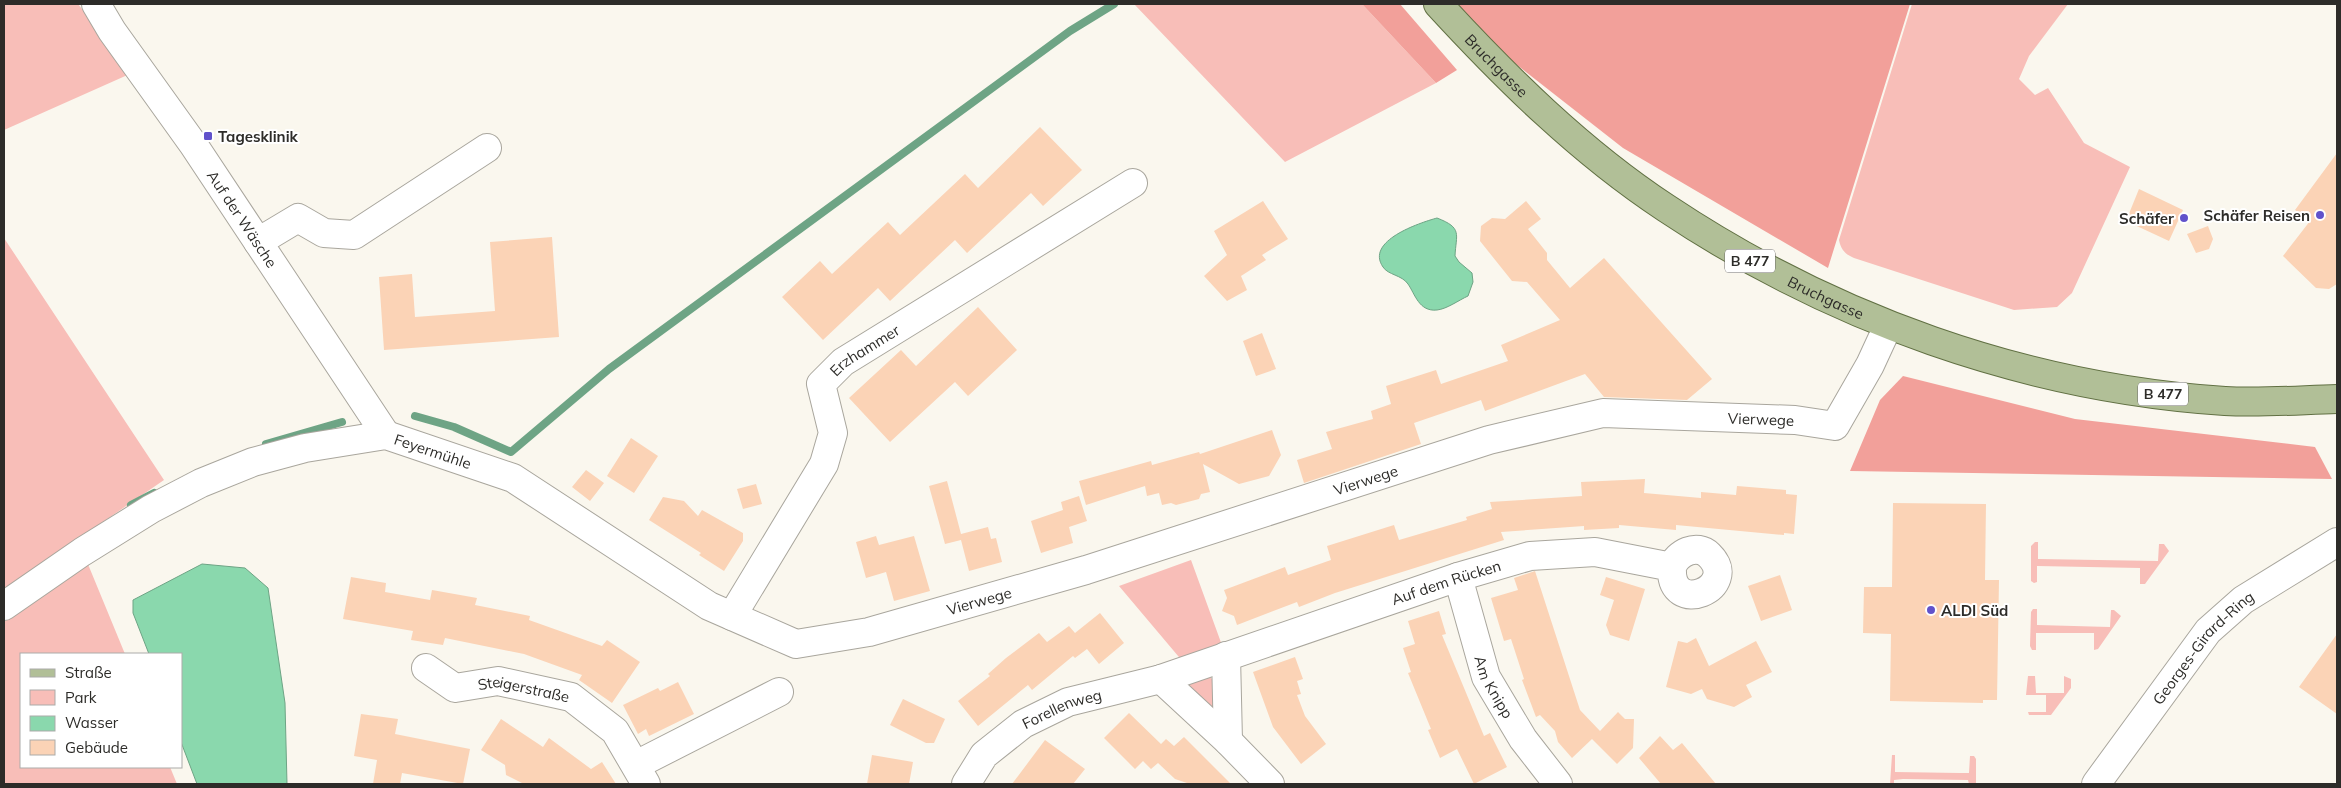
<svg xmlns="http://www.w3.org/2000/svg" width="2341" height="788" viewBox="0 0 2341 788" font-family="Mulish,sans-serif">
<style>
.green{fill:#f8beb8}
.forest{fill:#f2a09a}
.water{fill:#8ad8ad;stroke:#6ea485}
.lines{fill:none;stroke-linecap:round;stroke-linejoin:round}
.stream{stroke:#6ea485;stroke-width:8}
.building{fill:#fbd3b6}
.minor-casing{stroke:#a9a69d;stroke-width:30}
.major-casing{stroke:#617043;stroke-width:30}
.minor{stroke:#fff;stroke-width:28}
.major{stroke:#b1bf97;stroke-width:28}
.poi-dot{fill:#6152cb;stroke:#fff;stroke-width:2}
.labels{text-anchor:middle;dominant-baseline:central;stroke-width:4;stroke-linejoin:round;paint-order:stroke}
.shield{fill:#fff;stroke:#6c6b69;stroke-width:1}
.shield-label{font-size:14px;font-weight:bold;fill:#2d2c29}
.street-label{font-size:15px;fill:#2d2c29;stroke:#fff}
.poi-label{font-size:15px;font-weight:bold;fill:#2d2c29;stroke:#fff;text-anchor:start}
</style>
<rect width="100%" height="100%" fill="#faf7ee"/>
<path class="green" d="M4,4H78L132,73L4,130Z
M1134,4H1362L1436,83L1285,162Z
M1912,4H2068L2029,56L2019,79L2035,95L2048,88L2084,143L2130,167L2072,293L2057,307L2014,310L1854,258C1845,254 1841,250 1839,240Z
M4,238L164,480L4,590Z
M2035,542H2038V559L2158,561L2159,544H2164L2169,551L2145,584H2140V568L2037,566V582L2034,583L2031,581V546Z
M85,557L125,654H21V767H170L177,784H4V622Z
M1191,560L1223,648L1184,663L1119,586Z
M2033,609H2037V625L2110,627L2111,610H2114L2121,616L2098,649L2094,650V633H2036V650H2032L2030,646L2031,612Z
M1209,676L1214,681L1217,712L1190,691L1189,684Z
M2028,676H2035L2036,693H2064V676L2071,679V688L2051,715H2029L2028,712H2046V695H2026Z
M1892,755H1895V772L1960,773H1969L1970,756H1974L1976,759V784H1969L1968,780L1903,779L1894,780V784H1890Z"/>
<path class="forest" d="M1362,4H1400L1457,70L1436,83Z
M1456,4H1910L1828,268L1623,148L1489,43Z
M1903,376L2075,419L2315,447L2332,479L1850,471L1880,400Z"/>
<path class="water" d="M1437,218C1463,228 1456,234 1455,256L1459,262L1472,273L1473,282L1468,296C1459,300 1447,309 1437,310C1419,312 1415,294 1408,284C1402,275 1388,275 1383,267C1365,241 1419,223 1437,218Z
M202,564L245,568L268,588L285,703L287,784H197L181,742V654H149L133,613V600Z"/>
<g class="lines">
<path class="stream" d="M415,416L454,427L511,452L609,369L1070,31L1114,4
M266,444L342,422
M131,505L154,493"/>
</g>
<path class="building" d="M1040,127L1082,170L1043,206L1031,193L967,253L955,240L890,301L878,288L823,340L782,297L820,261L832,274L888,222L900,235L965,174L978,188Z
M2337,153V284L2329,289L2316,288L2283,256L2310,221L2295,210Z
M2139,189L2183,210L2169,241L2126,221Z
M1263,201L1288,239L1262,255L1266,260L1241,276L1247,290L1227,301L1204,276L1227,255L1214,231Z
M1526,201L1541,219L1528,229L1547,253V260L1570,288L1604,258L1712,379L1687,400L1604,397L1585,374L1485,411L1481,400L1414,423L1421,444L1304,483L1297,460L1332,449L1326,432L1373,419L1371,411L1391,404L1386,386L1436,370L1441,384L1508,361L1501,345L1560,320L1527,282L1512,281L1480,241L1481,226L1492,218L1505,219Z
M2208,226L2213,239L2209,249L2196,253L2187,234Z
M552,237L559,337L384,350L379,277L412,274L415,317L495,311L490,242Z
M978,307L1017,350L968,396L955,382L890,442L849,398L901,350L916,366Z
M1262,333L1276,369L1256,376L1243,341Z
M1272,430L1281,455L1269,476L1239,484L1203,464L1210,492L1201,494L1199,499L1176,505L1171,503L1162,505L1159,493L1147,496L1145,486L1086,505L1079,481L1151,461L1152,465L1199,452L1200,454Z
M631,438L658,456L634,493L607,476Z
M586,470L604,483L590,501L572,487Z
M1645,479L1644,493L1701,498V492L1736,495L1737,486L1786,490V494L1797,495L1794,534L1784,533V535L1676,525V530L1619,525V528L1584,530V526L1501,532L1504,540L1335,593L1299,607L1297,602L1237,625L1234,616L1222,611L1227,598L1224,590L1285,567L1288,575L1331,560L1327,546L1394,525L1399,540L1467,520L1466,517L1492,509L1490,502L1582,496L1581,482Z
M947,481L961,534L988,527L991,539L996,538L1002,562L969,571L961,540L945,544L929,486Z
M756,484L762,504L743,509L737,489Z
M1079,496L1087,521L1069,527L1073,543L1041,553L1031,521L1063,510L1061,502Z
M663,497L684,501L698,516L702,510L743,533V541L724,571L699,555L701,553L649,520Z
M1893,503L1986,504L1985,580H1999L1997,700H1983V703L1890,701L1891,634L1863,633L1864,587H1892Z
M876,536L879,545L914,536L930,591L894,601L886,572L866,578L856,542Z
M1535,571L1580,710L1600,731L1618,712L1625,719H1634L1633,748L1617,764L1592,739L1572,758L1558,742L1555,731L1540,715L1536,717L1522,680L1524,679L1511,639L1504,641L1491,598L1518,590L1514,578Z
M1780,575L1792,610L1761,621L1748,586Z
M351,577L386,583L385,592L430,600L432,590L477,598L475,605L530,616L529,620L602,646L607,640L640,662L612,703L579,680L582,675L524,654L445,638L443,645L411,640L413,631L343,619Z
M1606,577L1645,589L1629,641L1610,635L1606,625L1614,600L1600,595Z
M1439,611L1446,634L1442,635L1484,736L1490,733L1507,767L1474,784L1457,749L1440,758L1428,730L1431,729L1408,673L1411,672L1403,648L1415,644L1408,621Z
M1100,613L1124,643L1099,664L1087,649L1075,658L1073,656L1032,690L1028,685L978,726L958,701L990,676L988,674L1006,658L1039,633L1047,642L1069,626L1075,633Z
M2337,634V714L2299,687Z
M1696,638L1709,666L1756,641L1772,672L1746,685L1752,697L1734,707L1707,699L1702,689L1691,694L1666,687L1678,641L1687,643Z
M1295,657L1303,679L1297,681L1301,694L1297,695L1305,716L1326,744L1301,764L1273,727L1253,672Z
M678,682L694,714L649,736L646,729L638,734L623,705L658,688L660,691Z
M903,699L945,719L934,743H926L890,725Z
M1129,713L1161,744L1166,739L1174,746L1184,737L1231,784H1190L1175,779L1158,763L1151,769L1143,761L1135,769L1104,738Z
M361,714L398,719L395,734L470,749L463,784L402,773L400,784H373L377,760L354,756Z
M501,719L543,747L549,738L591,769L602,762L616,784H524L506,775L505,765L481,750Z
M1660,736L1673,750L1682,743L1716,784H1661L1639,758Z
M1045,740L1085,769L1073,784H1012Z
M872,755L913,762L909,784H867Z"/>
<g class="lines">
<g class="minor-casing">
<g id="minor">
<path id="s1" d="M96,4L112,31L193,144L386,435"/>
<path d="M258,242L298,218L324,233L354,235L487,148"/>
<path id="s2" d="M1458,577L1486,677L1523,739L1558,784"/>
<path id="s3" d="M4,606L82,552L151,509L201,483L253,462L305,448L386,435L513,478L709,606L796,644L869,632L1086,570L1489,440L1603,413L1795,420L1835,426L1870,365L1888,326"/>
<path id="s4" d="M732,616L824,464L833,433L821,384L843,362L1133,183"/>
<path d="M1226,656L1228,741"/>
<path id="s5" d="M426,668L455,688L498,681L571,697L615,731L646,784"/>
<path d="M1161,679L1228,741L1270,784"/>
<path d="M636,765L779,692"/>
<path id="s6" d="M966,784L984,755L1023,724L1068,702L1161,679L1458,577L1530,556L1595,552L1672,567C1669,619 1742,587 1709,555C1697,543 1677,553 1672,567"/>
<path id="s7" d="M2096,784L2208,631L2243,600L2337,542"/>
</g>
</g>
<g class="major-casing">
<g id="major">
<path id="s8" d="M1438,4C1506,78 1581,152 1666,208C1831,318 2025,388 2225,401C2262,403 2300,400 2337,399"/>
</g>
</g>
<use href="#minor" class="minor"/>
<use href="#major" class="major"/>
</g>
<g class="poi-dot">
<rect x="203" y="131" width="10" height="10" rx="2.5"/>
<circle cx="2320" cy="215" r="5"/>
<circle cx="2184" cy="218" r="5"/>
<circle cx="1931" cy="610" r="5"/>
</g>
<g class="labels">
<g class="shield">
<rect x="1725" y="249.5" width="50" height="23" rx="4"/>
<rect x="2138" y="382.5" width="50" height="23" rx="4"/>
</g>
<g class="shield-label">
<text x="1750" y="261">B 477</text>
<text x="2163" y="394">B 477</text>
</g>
<g class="street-label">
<text stroke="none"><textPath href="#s8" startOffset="85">Bruchgasse</textPath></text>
<text stroke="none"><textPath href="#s1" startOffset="260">Auf der Wäsche</textPath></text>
<text stroke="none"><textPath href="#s8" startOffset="490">Bruchgasse</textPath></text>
<text stroke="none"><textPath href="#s4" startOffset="316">Erzhammer</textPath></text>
<text stroke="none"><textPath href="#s3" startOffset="1886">Vierwege</textPath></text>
<text stroke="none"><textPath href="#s3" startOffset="474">Feyermühle</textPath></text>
<text stroke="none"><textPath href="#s3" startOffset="1481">Vierwege</textPath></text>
<text stroke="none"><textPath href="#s6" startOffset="531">Auf dem Rücken</textPath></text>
<text stroke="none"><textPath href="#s3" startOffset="1076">Vierwege</textPath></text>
<text stroke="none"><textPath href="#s7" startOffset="174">Georges-Girard-Ring</textPath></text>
<text stroke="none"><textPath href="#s2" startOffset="116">Am Knipp</textPath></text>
<text stroke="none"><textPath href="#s5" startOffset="105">Steigerstraße</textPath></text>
<text stroke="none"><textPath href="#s6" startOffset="126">Forellenweg</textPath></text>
</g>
<g class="poi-label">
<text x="218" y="136">Tagesklinik</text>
<text x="2310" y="215" text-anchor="end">Schäfer Reisen</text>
<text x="2174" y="218" text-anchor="end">Schäfer</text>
<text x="1941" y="610">ALDI Süd</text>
</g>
</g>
<rect width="2341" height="788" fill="none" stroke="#2d2c29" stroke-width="10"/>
<rect x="20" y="653" width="162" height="115" fill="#ffffff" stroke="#ababa9"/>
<rect x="30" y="669" width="25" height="8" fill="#b1bf97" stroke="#ababa9"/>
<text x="65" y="678" font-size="15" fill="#2d2c29">Straße</text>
<rect x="30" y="690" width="25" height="15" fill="#f8beb8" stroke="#ababa9"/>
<text x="65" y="703" font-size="15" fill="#2d2c29">Park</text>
<rect x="30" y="716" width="25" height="15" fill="#8ad8ad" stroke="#ababa9"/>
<text x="65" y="728" font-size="15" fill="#2d2c29">Wasser</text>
<rect x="30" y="740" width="25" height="15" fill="#fbd3b6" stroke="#ababa9"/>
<text x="65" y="753" font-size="15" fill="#2d2c29">Gebäude</text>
</svg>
